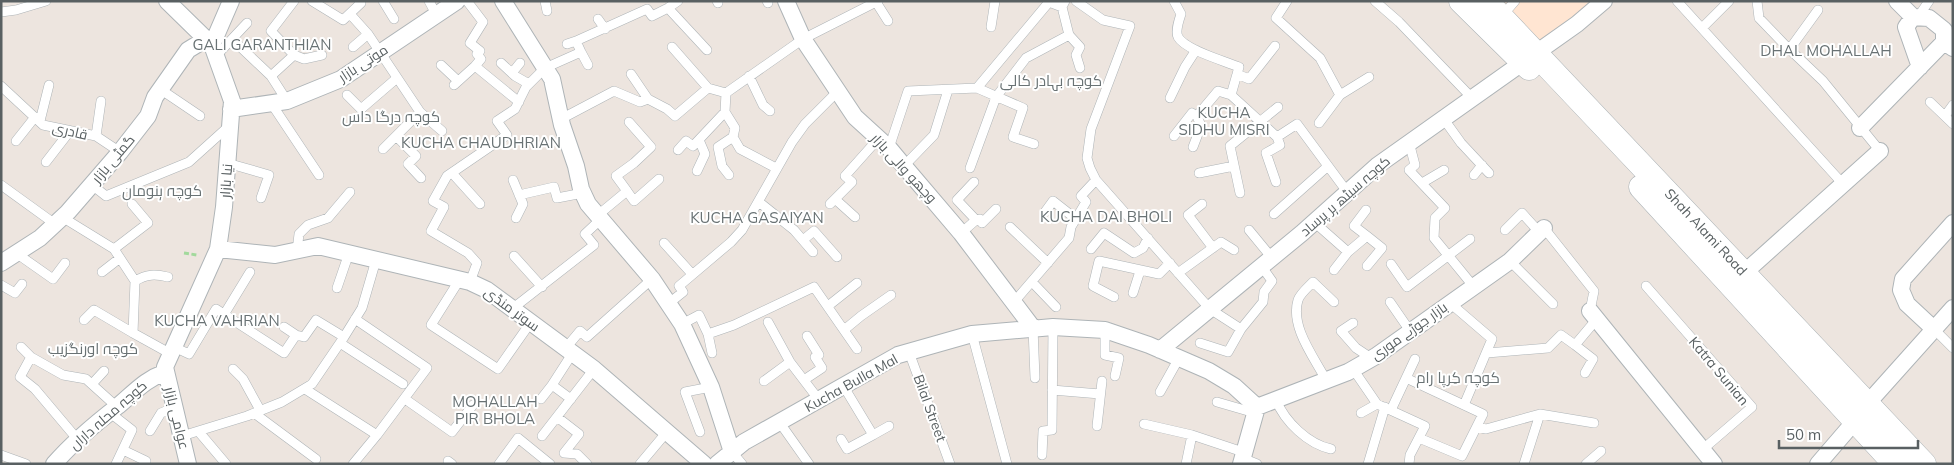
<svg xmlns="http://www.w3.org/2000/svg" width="1954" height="465" viewBox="0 0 1954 465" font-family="Mulish,Cairo,sans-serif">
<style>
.commercial{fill:#ffe5d2}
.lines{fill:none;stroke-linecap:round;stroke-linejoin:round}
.lane-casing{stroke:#aeb4b7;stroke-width:10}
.street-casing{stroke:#aeb4b7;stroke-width:18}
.secondary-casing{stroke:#adb4b7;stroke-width:25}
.path{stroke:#a2d99c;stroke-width:3;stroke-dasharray:5 2.5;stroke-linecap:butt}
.lane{stroke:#fff;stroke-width:9}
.street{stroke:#fff;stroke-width:16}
.secondary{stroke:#fff;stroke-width:24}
.labels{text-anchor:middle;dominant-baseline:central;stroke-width:4;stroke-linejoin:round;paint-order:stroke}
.street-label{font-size:14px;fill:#596062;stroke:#fff}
.neighbourhood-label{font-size:15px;fill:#697274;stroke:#fff}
</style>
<rect width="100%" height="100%" fill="#ede5df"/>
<path class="commercial" d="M1485,1H1604L1537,53Z"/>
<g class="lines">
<g class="lane-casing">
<path id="lane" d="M312,1L343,20L361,3L359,1
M383,1L394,19
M429,1L436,14
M467,1L483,22L470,43L480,51L477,54L481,59L475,66
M545,1L547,11
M717,1L718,3
M767,1L768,3
M1076,1L1103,20L1130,26L1091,129L1087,158L1090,168L1096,180L1210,309L1241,329L1263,302L1264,292L1272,281L1262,267
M1174,1L1181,14C1179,20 1175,31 1178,37C1185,50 1225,61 1239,67L1231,95L1277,137L1297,124L1348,193
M1287,1L1276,18L1320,58L1340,95
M1375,1L1399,22L1473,99
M1677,1L1843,184
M1757,1L1759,18L1785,45L1823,81L1880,151
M876,2L888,21
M1062,7L1069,35L1080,47L1076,55L1080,68
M668,8L707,50
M1,12L16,10L46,1
M350,14L368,34L420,112L442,131
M1502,16L1515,1
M1918,17L1929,1
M598,19L605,29
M991,27L995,1
M1702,28L1729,1
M232,39L271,76L287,101
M567,44L576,41
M353,47L368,34
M672,47L708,88
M1789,50L1818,10
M581,52L588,65
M294,55L304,59L322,55
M216,56L247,23
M501,63L515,76L529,84
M441,65L458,81
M512,73L520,63
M631,74L648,99
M1237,74L1249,79L1275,46
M271,76L294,55L271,31L294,1
M749,76L763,105L770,111
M454,85L475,66L519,102
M1,86L43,125L96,136L120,152
M977,88L1023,108L1013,137L1034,144
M160,89L200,116
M347,95L361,109L397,78
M1170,98L1185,67L1196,50
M1930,102L1953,124
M271,103L319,175
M725,112L735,128L733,137L740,149L776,168
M1945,116L1953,105
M1443,118L1461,143L1489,173
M561,119L614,91L640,102L648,99L667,109L675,116L708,88L726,93L803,39L878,1
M40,121L49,85
M1319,123L1340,95L1369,77
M96,136L101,101
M396,136L416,156L408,164L421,178
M1174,136L1192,113L1197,116L1218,91L1231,95
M16,141L35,117
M1409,142L1415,165L1409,170L1445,208L1435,218L1434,238L1474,287
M1193,147L1201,126L1197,116
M889,148L908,91L977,88L1049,2L1062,7L1065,1
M383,149L420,112
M678,150L686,141L693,146L725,112L726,93
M46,162L70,131
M227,163L269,175L261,198
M904,166L934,135L948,90
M970,168L996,97L1026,58L1069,35
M697,171L705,154L699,140
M452,173L480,204
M1199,173L1234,166
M729,175L722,166L718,147L733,137
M1474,175L1482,165
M513,180L523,204L516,218
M1276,182L1266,153L1280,145L1277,137
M1422,183L1444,170
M1,185L55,224
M92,185L106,196L189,162L229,126
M627,191L634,201L659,179
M1240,193L1230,146L1278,107
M519,195L554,187L557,198L583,193
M835,199L855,217
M759,202L794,230L813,252
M830,204L852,182L845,176L878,139
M1202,204L1188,215L1213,248
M1366,210L1354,226L1367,236
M1045,212L1053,201L1076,219
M1274,214L1328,166
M598,215L627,191L616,176L634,163L651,147L629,122
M62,217L114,249L135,281L133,333L171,354
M976,220L980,219L982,223L996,209
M1314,222L1348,252
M1010,227L1048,263
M1544,228L1594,291L1590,311
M1249,230L1272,258
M1505,230L1522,213L1540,233
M961,233L976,220L957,200L974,182
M803,240L814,231L837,257
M664,243L692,274
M114,249L148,223L132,204
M1091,249L1104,233L1134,253L1143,248L1148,238
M297,251L299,234L308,225L328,218L350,192
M16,253L53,279L65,263
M514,256L542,287
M1510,261L1553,304
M1391,264L1407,287L1470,239
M1334,270L1348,252L1367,236L1382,248L1367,266
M102,272L120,258
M1178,273L1221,242L1234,250
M460,279L431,325L498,369L531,322
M135,281C147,274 155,274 168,277
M470,282L477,263L468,253L431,231L444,207L433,201L447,176L507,135L497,121L515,109L526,87L545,68L581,52L576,41L647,9L652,16L668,8L678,1
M1032,282L1056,307
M1,285L15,293L22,284
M1646,286L1752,407L1702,450
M337,288L349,253
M1133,293L1140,271
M1114,297L1093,286L1099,261L1159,274L1170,263
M1014,302L1069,238L1071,227L1086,202L1081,196L1096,180
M1390,302L1410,331
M1450,303L1492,339L1464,405
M668,304L683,292L679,286L731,242L742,230L792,142L805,124L837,92
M828,306L857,283
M512,309L594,245L585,234L601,219
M225,313L250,272
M84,320L94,310L133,333
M768,322L790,362L819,400
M1353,323L1341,331L1356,348L1371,358
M682,324L699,315L708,334L734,325L814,287L857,349
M284,327L296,335
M1033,328L1035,378
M844,330L861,316L891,295
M1105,330V355L1119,358L1115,376
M1935,330L1953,348
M708,334L712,353
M972,334L1007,464
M340,343L403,384
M1200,343L1228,352L1241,329
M1575,345L1593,359L1585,373
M21,347L31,357L63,375L86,379L117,407
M174,347L189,354L216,309L284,353L296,335L304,337L316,320L344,337
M565,349L580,331L587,337L652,279
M909,352L950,464
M1487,353L1548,348L1561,335L1575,345L1596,320
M31,357L20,377L35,389L78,440
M233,369L243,379L260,410
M1353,369L1377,404L1425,426L1410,455L1409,464
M1406,378L1483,414L1462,456L1419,438
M804,380L822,368L815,357L819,355L807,336
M1326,380C1314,357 1290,327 1298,300C1300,294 1308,287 1313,282L1334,302
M764,381L790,362
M92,384L104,371
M305,389L377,435L427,368L355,319
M1052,390L1100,394
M1160,392L1179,358
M405,399L452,432L473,405
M541,399L552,385
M571,399L552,385L572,354
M1276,400C1285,422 1308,444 1331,449
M1217,402L1255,413
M1391,410L1415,359
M109,412L132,430L116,464
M254,413L316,459
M1361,413L1377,404
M557,417L579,434L564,453L577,454L587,464
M780,423L809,464
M1144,424L1192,435L1243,452
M1097,426L1102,381
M1477,427L1486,429L1540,414
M150,431L161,413L175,407
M199,432L226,464
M700,432L685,392L711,387
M873,435L889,426
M182,436L247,416L282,402L312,384L344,337L362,308L376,260
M542,436L594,369
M841,439L847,449L873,435L844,387
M123,450L146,461
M732,452L742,464
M1,455L26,464
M1042,455L1043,431L1052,430L1053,327
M1242,458L1257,464
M448,461L452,464
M353,464L377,435
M499,464L518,438L550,464
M640,464L666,433
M1186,464L1192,435
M1368,464L1385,407
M1524,464L1540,414L1594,423
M1586,464L1601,451"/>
</g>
<g class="street-casing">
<path id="street" d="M167,1L212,45L232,101L224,207L218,249L165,367L188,464
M503,1L552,79L562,125L576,166L581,189L588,204L652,279L682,324L711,387L732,452
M786,1L803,39L855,117L889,148L904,166L961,233L1033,328
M1897,1L1913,17
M212,45L231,1
M1920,67L1906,27L1913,17L1929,18L1944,30V42
M231,109L287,101L341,79L457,1
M1860,128L1944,42L1953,48
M218,249L275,255L318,246L470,282L487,290L594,369L704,464
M1,263L40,238L68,212L120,152L148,116L155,97L188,50L206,39
M1744,273L1880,151
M1590,311L1714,464
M1935,330L1907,304L1901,290L1903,279L1953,223
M1160,350L1302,233L1378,165L1577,24L1604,1
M1257,407L1348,372L1376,356L1510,261L1544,228
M54,464C73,442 96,423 118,406C136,391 144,380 166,372
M717,464L744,442L898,355L972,334L1053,327L1105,330L1149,345L1209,371L1234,386L1257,407
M1241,464L1257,407
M1818,464L1855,421L1867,404L1953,308"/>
</g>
<g class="secondary-casing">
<path id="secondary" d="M1461,1L1529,68
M1486,1L1924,464
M1641,187L1895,464"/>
</g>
<path class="path" d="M184,253L197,255"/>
<use href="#lane" class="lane"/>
<use href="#street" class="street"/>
<use href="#secondary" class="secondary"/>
</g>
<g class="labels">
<g class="street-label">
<text transform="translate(363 63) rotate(-33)">موتی بازار</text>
<text transform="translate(70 131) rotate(13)">قادری</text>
<text transform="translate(113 159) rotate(-50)">گمٹی بازار</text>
<text transform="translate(904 168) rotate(47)">وچھو والی بازار</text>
<text transform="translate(226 181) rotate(-86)">نیا بازار</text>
<text transform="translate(1345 196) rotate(-41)">کوچہ سیٹھ ہر پرساد</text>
<text transform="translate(1706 232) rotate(47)">Shah Alami Road</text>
<text transform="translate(512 309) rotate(36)">سوتر منڈی</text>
<text transform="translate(1409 331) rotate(-35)">بازار جوڑے موری</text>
<text transform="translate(1719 371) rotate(50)">Katra Sunian</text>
<text transform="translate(851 383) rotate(-29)">Kucha Bulla Mal</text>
<text transform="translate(930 408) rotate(70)">Bilal Street</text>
<text transform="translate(108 415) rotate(-41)">کوچہ محلہ داراں</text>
<text transform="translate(177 418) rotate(76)">عوامی بازار</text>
</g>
<g class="neighbourhood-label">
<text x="262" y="44">GALI GARANTHIAN</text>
<text x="1826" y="50">DHAL MOHALLAH</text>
<text x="1051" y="80">کوچہ بہادر کالی</text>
<text x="1224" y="112">KUCHA<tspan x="1224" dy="17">SIDHU MISRI</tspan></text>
<text x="391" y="116">کوچہ درگا داس</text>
<text x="481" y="142">KUCHA CHAUDHRIAN</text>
<text x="162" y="190">کوچہ ہنومان</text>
<text x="1106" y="216">KUCHA DAI BHOLI</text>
<text x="757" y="217">KUCHA GASAIYAN</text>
<text x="217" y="320">KUCHA VAHRIAN</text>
<text x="93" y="348">کوچہ اورنگزیب</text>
<text x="1458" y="377">کوچہ کِرپا رام</text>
<text x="495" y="401">MOHALLAH<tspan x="495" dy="17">PIR BHOLA</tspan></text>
</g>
</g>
<rect width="1954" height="465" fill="none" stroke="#596062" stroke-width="5"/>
<path d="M1779 440v8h139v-8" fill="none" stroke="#596062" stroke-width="2.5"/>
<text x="1786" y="440" font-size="15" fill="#596062" stroke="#ffffff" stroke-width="4" paint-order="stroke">50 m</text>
</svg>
